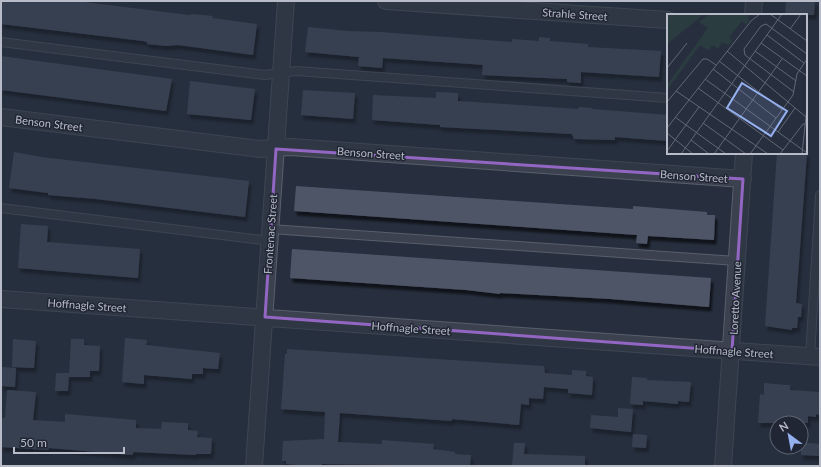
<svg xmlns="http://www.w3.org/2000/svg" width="821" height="467" viewBox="0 0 821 467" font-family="Lato,sans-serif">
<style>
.building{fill:#4e5566;filter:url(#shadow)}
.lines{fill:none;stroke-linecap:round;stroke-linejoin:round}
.service-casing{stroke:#595f6b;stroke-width:10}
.minor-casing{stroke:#595f6b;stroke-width:18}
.service{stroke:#3b414e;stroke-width:8}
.minor{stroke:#3b414e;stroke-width:16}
.marked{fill:none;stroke:#9366c3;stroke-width:3;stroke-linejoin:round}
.labels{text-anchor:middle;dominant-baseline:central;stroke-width:3;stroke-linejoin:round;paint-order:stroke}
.street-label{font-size:11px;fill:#b7bcc8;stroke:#202633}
.inset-road{fill:none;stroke:#616775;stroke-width:1}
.view{fill:#95b0ef;fill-opacity:0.15;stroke:#95b0ef;stroke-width:2}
.inset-edge{fill:none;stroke:#b7bcc8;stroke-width:2}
</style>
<defs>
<filter id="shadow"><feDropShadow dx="2.5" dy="4.5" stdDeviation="1" flood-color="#0009"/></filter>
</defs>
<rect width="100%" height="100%" fill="#272f3e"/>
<path class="building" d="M1,1H76L189,15L192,14L213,16L212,18L257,24L253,55L178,45L166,46L147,44V42L143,41L1,24Z
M786,1H815L814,15H785Z
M308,27L347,31L380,32L512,42V39L539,41V37L550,38V41L588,44V47L661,51L659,77L581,72V83L567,82V79L482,75L483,65L471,64L383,58L382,68L358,66L359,57L305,52Z
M1,56L172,79L166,111L1,90Z
M190,81L255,89L251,120L187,114Z
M303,90L355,93L353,119L301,115Z
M436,92L458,93V101L578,109L579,107L592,108V109L668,115V141L615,137V140L574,139L572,134L440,127V125L372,120L373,95L436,98Z
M14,152L41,157L249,181L245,217L96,199L48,195V193L9,188Z
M777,153H807L796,303L802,304L801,317H798L797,328H792V330L765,326Z
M296,186L633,209V206L707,212V215H715L714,240L648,236L647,244L636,243L637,235L294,211Z
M21,224L48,226L47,242L140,249L138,278L18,268Z
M292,249L711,278L709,307L610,299L500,293V294L466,290L290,278Z
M125,338L147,340L146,345L220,353L218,369L203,368V374H192V379L144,375V384L122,382Z
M13,339L36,341L34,368L12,367Z
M71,339H84V345L100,346L99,371H90V377H69Z
M287,349L544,366L545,373L572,375V370L586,371V376L593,377L592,395L568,393V389L544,387L543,399L529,398V405L521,404L519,425L452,419V421L340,413L338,442L382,444V440L434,444L433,449L455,452V454L471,455L470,466L322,464V466H311L286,464V461H282L283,441L324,439L325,412L281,409L285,354H287Z
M1,367L16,368L15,387L1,386Z
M56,373H69L68,391H55Z
M632,377L647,378V380L691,382L689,402L678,401V404L643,401V405L630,404Z
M764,383L787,385H790V390L820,392V415L816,414V417L808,416V423H758L760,394L764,395Z
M7,390L36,392L33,420L65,422V414L136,420V428L161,429L162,422L188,423V430L198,431L197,437L212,438L211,454H196V455L134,452L132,455L49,448L48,450L1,447V418H5Z
M618,408L633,409L631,432L590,428L591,415L618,417Z
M633,434L647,435L646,448L632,447Z
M801,442L820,444V456L801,455Z
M514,443H525L524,454L585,456V466H512Z"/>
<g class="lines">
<g class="service-casing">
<path id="service" d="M1,42L265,75L296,71L668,98
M1,208L270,241
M270,229L737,261
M810,356L820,195"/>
</g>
<g class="minor-casing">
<path id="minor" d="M386,1L668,20
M753,15L754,1
M1,117L260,149L291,147L743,179
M1,299L820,357
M254,466L286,1
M723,466L744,153"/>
</g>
<use href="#service" class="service"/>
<use href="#minor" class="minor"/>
</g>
<path d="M0 0H821V467H0ZM276,149L743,179L732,351L265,317Z" fill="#272f3e" fill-opacity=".55" fill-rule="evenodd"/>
<path class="marked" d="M276,149L743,179L732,351L265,317Z"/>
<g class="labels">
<g class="street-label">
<text transform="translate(575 14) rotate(4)">Strahle Street</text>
<text transform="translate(49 123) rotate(7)">Benson Street</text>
<text transform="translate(371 153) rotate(4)">Benson Street</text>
<text transform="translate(694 176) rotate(4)">Benson Street</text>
<text transform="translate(270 234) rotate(-86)">Frontenac Street</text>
<text transform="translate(735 298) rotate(-87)">Loretto Avenue</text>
<text transform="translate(87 305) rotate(4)">Hoffnagle Street</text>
<text transform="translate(411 328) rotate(4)">Hoffnagle Street</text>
<text transform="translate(734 351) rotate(4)">Hoffnagle Street</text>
</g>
</g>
<g transform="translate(667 14)">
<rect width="140" height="140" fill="#272f3e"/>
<path d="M0,0H37L0,30ZM42,0H81L82,6L79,11L75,7L62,23L65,27L62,31L55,28L51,35L46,31L41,36L33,31L0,76V71L41,14L32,8Z" fill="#2a3c40"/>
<path class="inset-road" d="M103,0L140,27M123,15L134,0M100,21L137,49M94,29L140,62M60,37L139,103M88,37L129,67M52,47L115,96M0,54L20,29M46,55L109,104M38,65L140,139M31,74L116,136M9,77L101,140M127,78L78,41L77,35L94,12L99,10L140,40M0,88L36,45H40L49,51M8,103L59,140M36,109L79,140M0,114L84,7L93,0M111,118L128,94M0,119L26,140M24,126L42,140M0,137L32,93M14,140L115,0M47,140L115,45M83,140L126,81L130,60L140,45M113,140L136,110H139M135,140L140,93"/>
<path class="view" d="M75,69L120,97L104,122L60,94Z"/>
<rect width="140" height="140" class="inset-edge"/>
</g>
<rect width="821" height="467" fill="none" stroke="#b7bcc8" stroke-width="4"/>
<g transform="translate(789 435) rotate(328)"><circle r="19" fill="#202633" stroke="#5c626f"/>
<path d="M0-3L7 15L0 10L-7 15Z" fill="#95b0ef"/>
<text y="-6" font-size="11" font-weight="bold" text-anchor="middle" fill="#b7bcc8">N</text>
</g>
<path d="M14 447v6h110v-6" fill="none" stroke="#b7bcc8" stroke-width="2"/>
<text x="20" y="447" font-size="12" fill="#b7bcc8" stroke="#202633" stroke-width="3" paint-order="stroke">50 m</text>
</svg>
